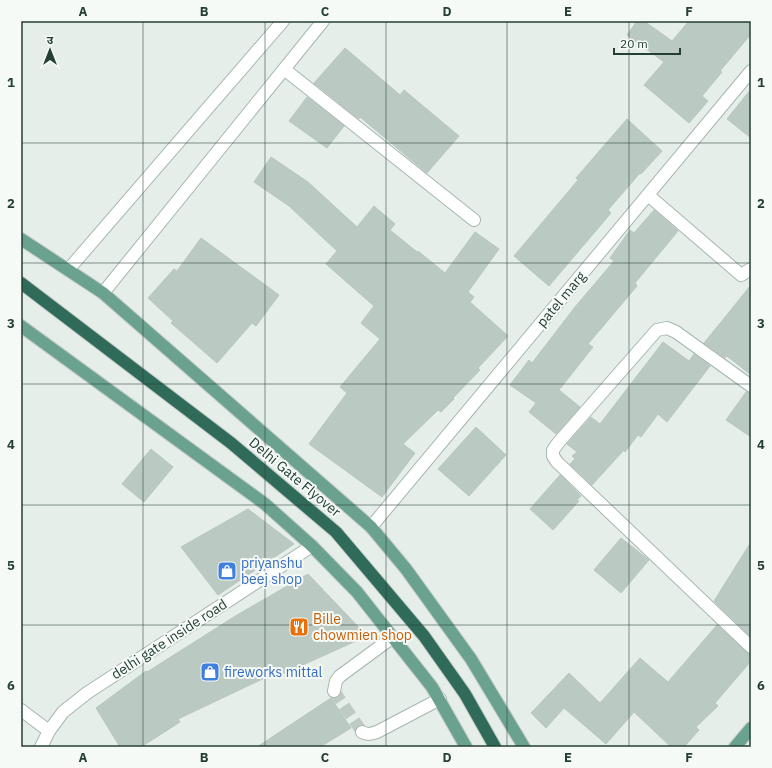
<svg xmlns="http://www.w3.org/2000/svg" width="772" height="768" viewBox="0 0 772 768" font-family="'IBM Plex Sans','Noto Sans Devanagari',sans-serif">
<style>
.building{fill:#bac9c2;stroke:#b7c7bf}
.lines{fill:none;stroke-linecap:round;stroke-linejoin:round}
.minor-tunnel{stroke:#becbc5;stroke-width:12;stroke-dasharray:12 6;stroke-linecap:butt}
.minor-casing{stroke:#a7b6b0;stroke-width:14}
.major-casing{stroke:#c2c9c7;stroke-width:14}
.highway-casing{stroke:#c2c9c7;stroke-width:14}
.minor{stroke:#fff;stroke-width:12}
.major{stroke:#6aa28f;stroke-width:12}
.highway{stroke:#306b5a;stroke-width:12}
.grid{fill:none;stroke:#243f36;stroke-width:1;stroke-opacity:0.55}
.labels{text-anchor:middle;dominant-baseline:central;stroke-width:4;stroke-linejoin:round;paint-order:stroke}
.street-label{font-size:14px;fill:#243f36;stroke:#f6faf7}
.shop-label{font-size:14px;fill:#366cbe;stroke:#f6faf7;text-anchor:start}
.food-label{font-size:14px;fill:#c56008;stroke:#f6faf7;text-anchor:start}
.neatline{fill:none;stroke:#243f36;stroke-width:1.5}
.grid-label{font-size:13px;text-anchor:middle;font-weight:bold;fill:#243f36}
</style>
<rect width="100%" height="100%" fill="#e5eee9"/>
<path class="building" d="M637,21H644L672,41L689,21H751V34L720,71L722,72L702,96L708,101L689,123L644,85L664,62L627,35Z
M345,48L400,95L404,90L459,136L427,173L360,117L359,119L314,83Z
M751,89V138L727,119Z
M307,97L344,126L327,148L289,121Z
M627,119L662,151L641,174L640,173L608,210L611,213L549,286L514,256L578,180L576,178Z
M271,157L308,182L357,227L374,206L395,224L390,230L417,252L418,251L445,273L475,232L499,249L468,292L474,297L470,302L508,336L478,368L480,370L453,398L454,399L441,412L438,410L403,444L415,453L382,497L309,444L347,393L340,387L380,339L361,323L374,306L326,264L337,251L289,206L254,182Z
M654,210L678,231L635,283L637,286L588,344L593,347L559,390L580,407L556,434L529,412L536,403L510,385L529,360L532,363L575,307L614,261L610,258L630,230L634,233Z
M201,238L279,295L256,326L252,323L217,363L171,323L173,321L148,298L174,269L177,271Z
M751,285V375L727,356L725,358L704,343Z
M663,342L689,361L694,354L710,366L667,422L658,414L641,437L638,435L625,452L624,450L592,485L570,464L575,459L572,456L577,452L567,444L591,417L600,424Z
M746,392L751,393V437L726,420Z
M476,427L506,455L469,496L438,469Z
M151,449L173,467L144,502L122,484Z
M560,475L581,496L577,500L579,501L553,530L530,509Z
M248,509L294,544L218,595L181,547Z
M621,538L649,560L621,593L594,570Z
M751,542V637L714,601Z
M308,574L367,636L276,677L273,674L178,719L180,722L141,747H120L96,708L146,671L147,672L237,615Z
M717,625L746,652L751,654V661L715,703L718,706L696,727L699,730L684,747H671L634,712L606,744L564,708L546,728L531,713L569,673L600,703L640,658L668,682Z
M331,698L351,728L320,747H257Z"/>
<g class="lines">
<path class="minor-tunnel" d="M334,691L362,732"/>
<g class="minor-casing">
<path id="minor" d="M284,69L474,220
M648,195L741,275L751,269
M68,270L283,21
M103,293L323,21
M751,386L676,332L667,328L657,330L558,443L553,450V456L557,462L751,647
M371,527L751,71
M334,691L336,681L340,676L393,637
M21,710L49,731
M362,732C367,735 371,734 377,732L440,699
M41,747L49,731L63,712L87,693L312,546"/>
</g>
<g class="major-casing">
<path id="major" d="M21,239L103,293L371,527L406,569L471,659L524,747
M21,326L265,504L312,546L357,592L432,687L466,747
M735,747L751,728"/>
</g>
<g class="highway-casing">
<path id="highway" d="M21,283L231,443L336,532L424,636L465,694L495,747"/>
</g>
<use href="#minor" class="minor"/>
<use href="#major" class="major"/>
<use href="#highway" class="highway"/>
</g>
<path class="grid" d="M143,21V747M265,21V747M386,21V747M507,21V747M629,21V747M21,143H751M21,263H751M21,384H751M21,505H751M21,625H751"/>
<defs>
<g id="shop-square" transform="scale(1)"><rect x="-9" y="-9" width="18" height="18" rx="4" fill="#3f7fe0" stroke="#f6faf7"/><path d="M-5-2.5h2.3a2.7 3.5 0 0 1 5.4 0H5L5.5 6h-11ZM-1.5-2.5h3a1.5 2.3 0 0 0-3 0Z" fill="#fff"/></g>
<g id="restaurant-square" transform="scale(1)"><rect x="-9" y="-9" width="18" height="18" rx="4" fill="#e8710a" stroke="#f6faf7"/><path d="M-5-6h1v4h1v-4h1v4h1v-4h1v5L-1.5 .5V6h-2V.5L-5-1ZM5-6V6H3V1.5H1.5Q1.5-4 5-6Z" fill="#fff"/></g>
</defs>
<g fill-rule="evenodd">
<use href="#shop-square" x="227" y="571"/>
<use href="#restaurant-square" x="299" y="627"/>
<use href="#shop-square" x="210" y="672"/>
</g>
<g class="labels">
<g class="street-label">
<text transform="translate(561 299) rotate(-50)">patel marg</text>
<text transform="translate(295 477) rotate(40)">Delhi Gate Flyover</text>
<text transform="translate(169 639) rotate(-33)">delhi gate inside road</text>
</g>
<g class="shop-label">
<text x="241" y="563">priyanshu<tspan x="241" dy="16">beej shop</tspan></text>
<text x="224" y="672">fireworks mittal</text>
</g>
<g class="food-label">
<text x="313" y="619">Bille<tspan x="313" dy="16">chowmien shop</tspan></text>
</g>
</g>
<rect width="772" height="768" fill="none" stroke="#f6faf7" stroke-width="44"/>
<g transform="translate(50 50)" stroke="#f6faf7" stroke-width="3" paint-order="stroke">
<path d="M0-3L7 15L0 10L-7 15Z" fill="#243f36"/>
<text y="-6" font-size="11" font-weight="bold" text-anchor="middle" fill="#243f36">उ</text>
</g>
<path d="M614 48v6h66v-6" fill="none" stroke="#243f36" stroke-width="2"/>
<text x="620" y="48" font-size="12" fill="#243f36" stroke="#f6faf7" stroke-width="3" paint-order="stroke">20 m</text>
<rect x="22" y="22" width="728" height="724" class="neatline"/>
<g class="grid-label">
<text x="83" y="16">A</text>
<text x="204" y="16">B</text>
<text x="325" y="16">C</text>
<text x="447" y="16">D</text>
<text x="568" y="16">E</text>
<text x="689" y="16">F</text>
<text x="11" y="87">1</text>
<text x="761" y="87">1</text>
<text x="11" y="208">2</text>
<text x="761" y="208">2</text>
<text x="11" y="328">3</text>
<text x="761" y="328">3</text>
<text x="11" y="449">4</text>
<text x="761" y="449">4</text>
<text x="11" y="570">5</text>
<text x="761" y="570">5</text>
<text x="11" y="690">6</text>
<text x="761" y="690">6</text>
<text x="83" y="762">A</text>
<text x="204" y="762">B</text>
<text x="325" y="762">C</text>
<text x="447" y="762">D</text>
<text x="568" y="762">E</text>
<text x="689" y="762">F</text>
</g>
</svg>
